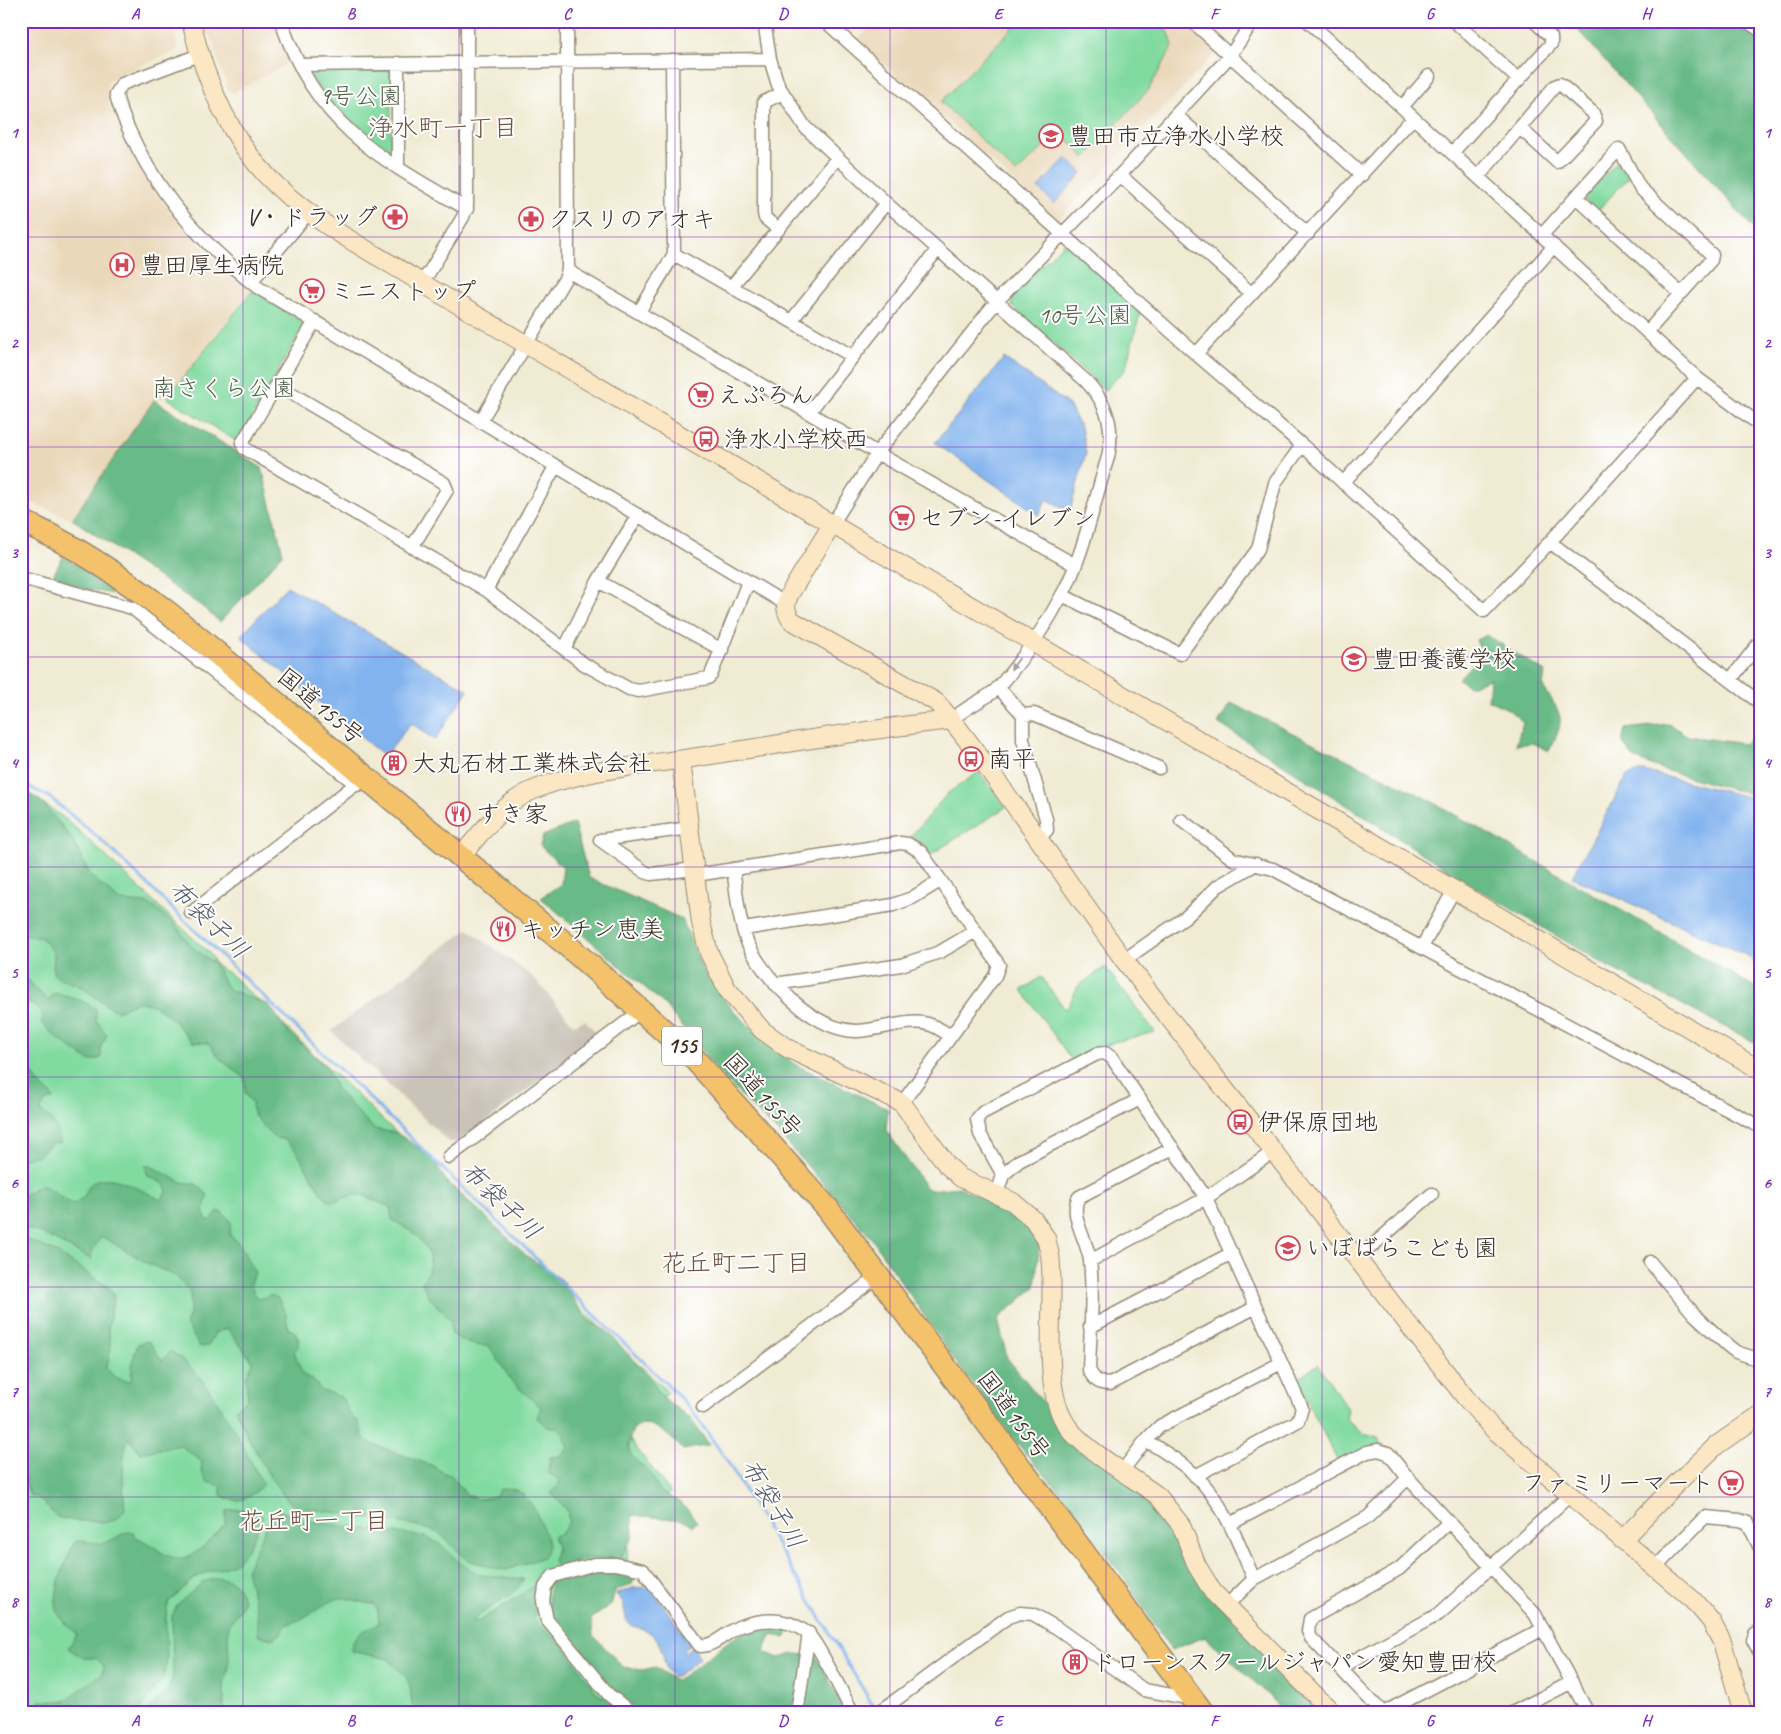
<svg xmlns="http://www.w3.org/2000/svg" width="1781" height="1734" viewBox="0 0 1781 1734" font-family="Caveat,'Klee One',sans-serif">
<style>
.built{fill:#ead8ba}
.industrial{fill:#cac3b8}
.green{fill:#81daa0;stroke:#5e825f}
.forest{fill:#68ba86;stroke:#527252}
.water{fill:#82b3ee;stroke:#5e6e86}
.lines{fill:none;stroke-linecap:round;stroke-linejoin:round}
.stream{stroke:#82b3ee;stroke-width:3}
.street-casing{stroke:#968a78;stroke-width:15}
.secondary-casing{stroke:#968a78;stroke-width:20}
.highway-casing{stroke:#968a78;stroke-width:25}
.street{stroke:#fff;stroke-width:12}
.secondary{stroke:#fbe7c3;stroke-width:18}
.highway{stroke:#f4c26a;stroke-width:22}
.oneway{fill:#a79f9a}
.grid{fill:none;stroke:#7b2cbf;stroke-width:1;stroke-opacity:0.55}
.labels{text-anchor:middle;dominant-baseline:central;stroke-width:4;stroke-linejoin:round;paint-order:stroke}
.shield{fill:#fff;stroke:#766a62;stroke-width:1}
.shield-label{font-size:22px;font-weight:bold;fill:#3b2a1e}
.park-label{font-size:24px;fill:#505f45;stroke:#fff}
.poi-label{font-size:24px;fill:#3b2a1e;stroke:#fff;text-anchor:start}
.street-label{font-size:24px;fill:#3b2a1e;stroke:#fff}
.neighbourhood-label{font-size:25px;fill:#74523f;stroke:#fff}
.water-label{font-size:25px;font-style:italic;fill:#545a67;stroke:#fff}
.neatline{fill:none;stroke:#7b2cbf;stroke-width:2}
.grid-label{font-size:16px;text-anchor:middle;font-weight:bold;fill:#7b2cbf}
</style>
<rect width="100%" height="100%" fill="#fff"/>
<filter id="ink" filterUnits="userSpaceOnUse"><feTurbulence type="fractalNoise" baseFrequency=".02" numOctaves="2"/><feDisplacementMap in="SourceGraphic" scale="10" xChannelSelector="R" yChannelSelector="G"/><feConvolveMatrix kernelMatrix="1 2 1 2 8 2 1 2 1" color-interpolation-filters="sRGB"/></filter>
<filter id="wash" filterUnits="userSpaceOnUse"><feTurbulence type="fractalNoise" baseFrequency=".0096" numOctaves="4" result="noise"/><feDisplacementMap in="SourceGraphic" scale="20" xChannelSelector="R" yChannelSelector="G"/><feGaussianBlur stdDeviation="1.12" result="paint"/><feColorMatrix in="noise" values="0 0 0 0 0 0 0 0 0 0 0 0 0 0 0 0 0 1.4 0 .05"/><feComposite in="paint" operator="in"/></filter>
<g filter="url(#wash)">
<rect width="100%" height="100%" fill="#f0ebd3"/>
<path class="built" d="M21,21H173L178,50L115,76L107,83L110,108L155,193L195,240L250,290L169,396L154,400L71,518L21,499Z
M205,21H273L288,60L285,65L233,93L228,90Z
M876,21H1183L1218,51L1057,221L858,40Z"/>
<path class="industrial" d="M468,929L532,976L574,1025L585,1020L599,1036L458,1142H449L331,1031Z"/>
<path class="green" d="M1019,21H1158L1169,33L1173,46L1149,89L1085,158L1060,132L1016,173L941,102Z
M387,67L391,72V146L387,153C354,130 332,111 311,76L316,68Z
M1621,158L1629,177L1597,211L1583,198Z
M1065,242L1141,310L1125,370L1105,390L1012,306L1011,296Z
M252,291L305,323L238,442L167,398Z
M979,772L1006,807L930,855L923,844L911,836L948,793Z
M21,788L67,820L210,954L217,966L231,975L668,1392L624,1432L671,1493L630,1516L627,1562L551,1573L625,1713H21Z
M1105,967L1155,1032L1114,1042L1073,1062L1022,990L1041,977L1065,1009L1068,1007L1078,986Z
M1318,1364L1348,1409L1346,1419L1363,1433L1378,1437L1381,1445L1338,1462L1297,1380Z"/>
<path class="forest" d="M1570,21H1760V236Z
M154,400L262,468L283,554L220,622L200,605L72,519Z
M63,557L110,583L112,594L70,586L51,579Z
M1487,635L1545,672L1543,687C1563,716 1566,719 1549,751L1533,743L1516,745L1523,722L1508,709L1488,700L1490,679L1469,686L1458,679L1482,654L1476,640Z
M1231,703L1424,797L1760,990V1045L1607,966L1481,891L1218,723Z
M1669,724L1688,736L1744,744L1756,736L1760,737V797L1661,769L1634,758L1622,742L1625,729Z
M21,790L40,800L70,836L91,876L120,901L148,903L174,923L193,948L214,963L228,989L269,1005L288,1032L327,1068L336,1089L374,1129L397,1133L431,1156L448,1184L473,1205L527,1256L562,1280L587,1320L607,1331L653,1382L658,1392L672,1405L690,1418L709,1445L683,1450C670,1435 635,1404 629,1443C627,1460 642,1462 650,1473C654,1477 655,1485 659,1490C663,1494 671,1497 676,1500C685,1505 691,1514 697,1522L693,1526L682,1520L632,1515L633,1537L619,1560L587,1558L557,1568L553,1561L557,1548L553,1536L561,1534L569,1522L567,1510L551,1493L559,1485V1479L548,1473L550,1457L560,1456L568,1449L564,1434L559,1429L547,1427L537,1418L541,1407L513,1383L489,1346C473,1346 463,1343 451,1333V1321L427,1294L422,1282C443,1254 417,1232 392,1220L390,1206C379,1205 371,1196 359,1195C351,1194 340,1201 331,1202L322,1194L296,1151L285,1140L273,1137L253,1114L252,1103L245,1093V1078L221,1060L208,1043L192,1042C179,1027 161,1002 139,1002C132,1003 123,1008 117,1011C102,1005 91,991 77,985C67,980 61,983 53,973L54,953L42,938L21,935Z
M574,823L589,878L682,919L703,971L735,1012L768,1044L798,1066L888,1109L886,1130L928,1190L959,1187L1026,1218L1039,1247L1035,1287L998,1319L1007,1358L1059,1422L1153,1499L1176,1523L1200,1582L1325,1713H1284L1270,1696L1205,1637L1171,1650L1126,1581L1070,1504L1016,1442L951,1355L872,1239L781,1136L719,1073L664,1004L541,898L561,884L563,867L540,846L543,836Z
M27,979L48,1001L54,993L80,1000L96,1009V1020L107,1035L101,1046V1058L91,1061C72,1050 56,1039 41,1022L43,1017L41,1011L31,1003L23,1004L21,986Z
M21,1063H25C32,1070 35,1080 42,1087C47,1091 51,1092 54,1098L45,1102L40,1111C51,1119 61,1128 60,1143H52L39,1155L21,1159Z
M145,1166H151L181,1182L196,1184L208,1195L203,1212L207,1220H211L218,1211L223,1213L231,1222L230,1235C247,1248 243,1257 255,1272C249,1282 250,1288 257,1297L264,1298L271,1295L278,1298L286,1314L288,1329L294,1331L299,1340V1346L294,1351L303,1375L313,1380L322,1391L341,1397L353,1419L358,1421L363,1437L372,1444L433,1466L446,1474L451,1475L467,1495L478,1499L495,1497L500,1489C530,1482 541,1524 549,1545L544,1557L506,1570L494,1568L468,1560L439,1533L414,1525L293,1506C267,1479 251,1442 235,1409L248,1398L246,1378L253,1362L227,1328L215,1333L208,1346L200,1347L186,1324L190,1315V1291L175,1276L147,1263L101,1236L92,1252L91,1259L41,1233L27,1229L21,1224V1197L40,1185C54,1188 60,1199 73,1204C88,1196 83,1194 91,1184C106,1168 145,1192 161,1200L167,1191L164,1184L148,1176Z
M21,1237L56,1252L111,1289L114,1296L108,1328L111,1350L106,1368C114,1377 119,1381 131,1381L133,1359L138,1344L149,1341L162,1361L171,1351C212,1377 239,1442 263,1484C252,1498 237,1506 221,1495V1486L207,1482L201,1472L202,1462L180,1445L140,1453L129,1437C121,1454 123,1489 125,1509L117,1519L105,1523L96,1521H73L57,1517L37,1497L30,1496L21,1469V1428L25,1425L21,1412Z
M239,1509L252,1511L263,1517C255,1533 247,1557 231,1565C221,1570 206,1570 195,1578C185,1585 179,1595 169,1601C162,1623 169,1644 166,1666C163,1686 146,1695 140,1713H34L40,1701H65L102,1674L104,1666L96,1658H83L68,1648L77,1635C73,1628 66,1625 61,1618C47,1601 66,1559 75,1542C84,1539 93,1544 103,1543C113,1542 121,1531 133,1532L136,1537C148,1542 161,1553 171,1557C193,1565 213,1536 226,1523V1511Z
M281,1511L301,1520L426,1537L440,1544L461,1564L480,1575L524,1579C513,1599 487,1605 472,1622L479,1621L541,1582L533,1620L564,1647L598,1695L620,1702L628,1713H416C409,1703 413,1691 408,1681C404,1672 394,1668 389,1659L351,1651C352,1633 365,1631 379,1623L378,1611L374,1604C364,1604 344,1596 340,1598C321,1603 307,1620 287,1624L281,1634L272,1639L258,1635L257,1613L246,1570L273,1512Z
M597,1568H611L637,1574L632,1584L615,1591L611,1605L591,1619L593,1635L623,1667L642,1670L656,1667L675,1681C715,1658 738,1617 789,1628L785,1638L772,1634L764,1652L779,1658L793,1654L816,1655L846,1713H636L613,1692L551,1616C549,1603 547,1590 555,1579Z
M218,1578C234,1579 238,1586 244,1600L240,1610L228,1625L229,1666L224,1685V1713H146L167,1691L173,1678L172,1616L178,1604L203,1582Z"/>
<path class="water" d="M1066,158L1082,173L1054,204L1038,188Z
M1004,358L1069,405L1081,428L1086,453L1070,511L1046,499L1039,515L935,443Z
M287,586L468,690L435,740L411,723L385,757L240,636Z
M1643,771L1760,800V970L1748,956L1572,877L1627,776Z
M650,1587L691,1644L683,1650L685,1653L693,1646L700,1658L677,1676H672C660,1664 667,1645 649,1632C643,1628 633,1627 627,1623L623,1602L616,1594L633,1588Z"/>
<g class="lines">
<path class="stream" d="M21,783L48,796L100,839L674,1391L692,1411L726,1459L876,1711"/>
</g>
</g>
<g filter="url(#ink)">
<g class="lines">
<g class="street-casing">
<path id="street" d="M281,21C316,125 378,158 467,209
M764,21L770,59L778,85L805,127L886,203L1086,381C1107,403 1115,427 1108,457C1094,501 1084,555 1062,595C1045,627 1022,660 999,687C986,700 967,705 952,720
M825,21L1196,354L1302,445L1484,611L1550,542L1697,378
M1192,21L1362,175
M1308,21L1697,378L1760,425
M1454,21L1519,80
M1746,21L1760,30
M199,55L122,84L116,94C118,106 124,118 129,130C157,193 203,245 257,287L786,604
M398,63V168
M300,65L770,59
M1402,107L1429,76
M1176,115L1308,234
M1452,153L1551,44V37L1534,21
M1120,175L1252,294
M1478,177L1555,86L1560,84L1593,113L1596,121L1557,162L1520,128
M1576,197L1680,293
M778,229L765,218L764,213V102L783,93
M1542,235L1619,149L1640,188L1712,255L1711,260L1648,331
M674,254L852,356
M568,269L573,274L877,453L1075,565
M251,282L309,212
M420,282L428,274L463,217L467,205V21
M731,287L838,157
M639,312L674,254L672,60
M315,321L242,443L244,448L486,590L584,664L629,689L639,691L708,678L711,675L748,582
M791,321L886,203
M1196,354L1413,118
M277,385L444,483L447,490L412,547
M809,412L938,249
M480,422L566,277L568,269L567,21
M1343,483L1554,246
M833,523L877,453L996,302L1120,175L1230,56L1253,21
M1550,542L1760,703
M21,578L132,608L357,785
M598,581L722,650
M486,590L555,467
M1062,595L1180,654L1258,549L1275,483L1302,445
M565,648L598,581L638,515
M1731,679L1760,642
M998,687L1023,715V740L1046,819L1047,830L1039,838
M1023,715L1034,714L1159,768
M1181,820L1233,859L1273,869L1760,1127
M690,828L600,840L645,872L651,874L695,869
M733,869C737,893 738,921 748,944C766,980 813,1030 856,1031C877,1031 909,1018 928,1024C936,1026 944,1032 951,1036
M696,875L900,843L908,844L921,852L999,965L995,976L902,1103
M191,913L361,780
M744,929L893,905L912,898L940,881
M1422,947L1454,890
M1124,960L1186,917L1218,886L1256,864
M775,984L901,965L940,952L974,932
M1173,1148L1079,1197C1068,1215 1088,1241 1090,1261C1094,1295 1090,1335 1089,1370C1094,1380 1099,1384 1110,1384L1256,1307
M449,1157L642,1010
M1003,1175L1019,1161L1140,1099
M997,1194L1003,1175L980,1134L977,1119L982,1113L1097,1054L1105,1053L1112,1058L1206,1198L1302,1408L1298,1421L1195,1476
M1357,1259L1432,1194
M1090,1261L1206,1198L1273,1152
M1650,1262L1694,1314L1727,1345L1736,1352L1760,1360
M1090,1327L1232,1253
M703,1407L878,1276
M1146,1440C1162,1451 1182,1462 1196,1476C1225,1504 1238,1543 1254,1579L1227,1605
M1123,1470L1146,1440L1160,1426L1281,1363
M1230,1524L1367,1452L1378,1450L1388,1453L1408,1478L1535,1614L1588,1713
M1655,1568L1705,1517L1740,1520L1748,1523L1760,1548
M1254,1579L1368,1517L1408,1478
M1760,1631L1755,1634L1753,1640L1760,1653
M1340,1668L1439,1614L1569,1496
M632,1713L609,1695L547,1620L543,1601L545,1587L553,1576L595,1564H616L643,1570L700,1646C716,1646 727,1631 741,1626C764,1618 787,1617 807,1633C816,1639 845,1699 853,1713
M797,1713L809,1633
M878,1713L1008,1617L1020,1613L1033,1614L1057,1628L1144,1690L1193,1699
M1383,1713L1311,1638L1308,1631L1310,1619L1399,1569L1449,1522
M1383,1713L1543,1629
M1512,1713L1572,1682"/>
</g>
<g class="secondary-casing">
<path id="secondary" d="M191,21C205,82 232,144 278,187C319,226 373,252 420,282L1760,1070
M833,523L789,595C785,605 785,611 791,620L936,702C958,726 977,753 996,780C1040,839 1080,900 1124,960L1465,1397L1493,1429L1693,1600L1711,1621L1722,1642L1743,1713
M681,760L701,923L709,953L727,989L762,1030L787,1048L902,1103L947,1165L961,1178L1013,1202L1033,1219L1046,1238L1050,1255C1057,1306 1037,1394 1072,1432C1092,1454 1133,1478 1158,1496L1181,1525L1197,1566L1213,1592L1333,1713
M460,857C481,833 501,805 531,791C578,770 647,765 698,757C782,744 867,729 952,720
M1622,1540L1677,1483L1717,1445L1760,1415"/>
</g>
<g class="highway-casing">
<path id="highway" d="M21,521C75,545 125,579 171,615L568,946L691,1055L828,1209L1203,1713"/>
</g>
<use href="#street" class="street"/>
<use href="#secondary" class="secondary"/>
<use href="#highway" class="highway"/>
</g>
<defs><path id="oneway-solid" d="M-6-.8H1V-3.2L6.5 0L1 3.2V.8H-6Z" transform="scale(1.25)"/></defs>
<use class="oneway" href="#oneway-solid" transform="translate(1015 664) rotate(127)"/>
</g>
<path class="grid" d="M243,21V1713M459,21V1713M675,21V1713M890,21V1713M1106,21V1713M1322,21V1713M1538,21V1713M21,237H1760M21,447H1760M21,657H1760M21,867H1760M21,1077H1760M21,1287H1760M21,1497H1760"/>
<defs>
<g id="school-ring" transform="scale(1.25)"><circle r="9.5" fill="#fff" stroke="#d1495b" stroke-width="1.5"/><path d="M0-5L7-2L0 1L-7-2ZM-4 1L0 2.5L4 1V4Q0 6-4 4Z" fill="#d1495b"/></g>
<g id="pharmacy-ring" transform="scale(1.25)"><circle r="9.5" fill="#fff" stroke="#d1495b" stroke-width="1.5"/><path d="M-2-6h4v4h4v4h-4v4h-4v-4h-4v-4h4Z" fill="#d1495b"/></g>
<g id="hospital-ring" transform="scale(1.25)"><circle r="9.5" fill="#fff" stroke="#d1495b" stroke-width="1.5"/><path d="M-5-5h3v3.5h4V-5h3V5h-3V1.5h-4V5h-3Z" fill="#d1495b"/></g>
<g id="supermarket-ring" transform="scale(1.25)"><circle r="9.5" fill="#fff" stroke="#d1495b" stroke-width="1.5"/><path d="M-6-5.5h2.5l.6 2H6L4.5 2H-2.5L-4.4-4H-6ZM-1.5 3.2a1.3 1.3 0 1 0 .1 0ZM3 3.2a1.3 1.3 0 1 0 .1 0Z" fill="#d1495b"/></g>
<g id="bus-ring" transform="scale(1.25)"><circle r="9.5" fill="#fff" stroke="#d1495b" stroke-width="1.5"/><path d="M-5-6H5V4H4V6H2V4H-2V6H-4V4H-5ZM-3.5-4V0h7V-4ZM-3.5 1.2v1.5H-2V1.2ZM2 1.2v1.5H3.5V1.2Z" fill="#d1495b"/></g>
<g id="building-ring" transform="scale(1.25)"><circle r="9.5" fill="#fff" stroke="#d1495b" stroke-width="1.5"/><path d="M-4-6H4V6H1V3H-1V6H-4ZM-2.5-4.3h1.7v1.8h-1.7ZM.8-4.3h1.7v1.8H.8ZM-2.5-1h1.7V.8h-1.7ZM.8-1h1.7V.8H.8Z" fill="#d1495b"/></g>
<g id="restaurant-ring" transform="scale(1.25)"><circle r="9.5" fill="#fff" stroke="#d1495b" stroke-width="1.5"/><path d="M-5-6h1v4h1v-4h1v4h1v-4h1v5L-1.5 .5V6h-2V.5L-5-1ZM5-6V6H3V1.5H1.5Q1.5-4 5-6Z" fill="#d1495b"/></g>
</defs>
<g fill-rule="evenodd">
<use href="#school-ring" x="1051" y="136"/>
<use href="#pharmacy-ring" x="395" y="217"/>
<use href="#pharmacy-ring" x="531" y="219"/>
<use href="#hospital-ring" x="122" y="265"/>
<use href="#supermarket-ring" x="312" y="291"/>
<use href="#supermarket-ring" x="701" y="395"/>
<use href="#bus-ring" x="706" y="439"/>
<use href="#supermarket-ring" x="902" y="518"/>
<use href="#school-ring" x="1354" y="659"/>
<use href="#bus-ring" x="971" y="759"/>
<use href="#building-ring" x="394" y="763"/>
<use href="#restaurant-ring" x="458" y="814"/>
<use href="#restaurant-ring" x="503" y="929"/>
<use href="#bus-ring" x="1240" y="1122"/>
<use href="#school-ring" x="1288" y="1248"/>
<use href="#supermarket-ring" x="1731" y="1483"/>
<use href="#building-ring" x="1075" y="1662"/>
</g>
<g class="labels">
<rect class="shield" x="662" y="1026.5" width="40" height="39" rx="4"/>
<g class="shield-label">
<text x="682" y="1046">155</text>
</g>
<g class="park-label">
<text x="361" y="96">9号公園</text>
<text x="1085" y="315">10号公園</text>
<text x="224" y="388">南さくら公園</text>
</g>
<g class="poi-label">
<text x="1068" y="136">豊田市立浄水小学校</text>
<text x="378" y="217" text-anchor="end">V・ドラッグ</text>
<text x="548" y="219">クスリのアオキ</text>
<text x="140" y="265">豊田厚生病院</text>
<text x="330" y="291">ミニストップ</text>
<text x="718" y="395">えぷろん</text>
<text x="724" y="439">浄水小学校西</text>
<text x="920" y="518">セブン-イレブン</text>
<text x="1372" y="659">豊田養護学校</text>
<text x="988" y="759">南平</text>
<text x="412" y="763">大丸石材工業株式会社</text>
<text x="476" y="814">すき家</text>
<text x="520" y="929">キッチン恵美</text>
<text x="1258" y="1122">伊保原団地</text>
<text x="1306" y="1248">いぼばらこども園</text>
<text x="1714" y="1483" text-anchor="end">ファミリーマート</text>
<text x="1092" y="1662">ドローンスクールジャパン愛知豊田校</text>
</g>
<g class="street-label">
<text transform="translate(321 706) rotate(40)">国道155号</text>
<text transform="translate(763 1095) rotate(48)">国道155号</text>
<text transform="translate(1014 1415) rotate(53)">国道155号</text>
</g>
<g class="neighbourhood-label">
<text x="443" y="128">浄水町一丁目</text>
<text x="736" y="1263">花丘町二丁目</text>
<text x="314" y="1521">花丘町一丁目</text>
</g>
<g class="water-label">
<text transform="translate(209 920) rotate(44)">布袋子川</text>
<text transform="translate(501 1201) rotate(44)">布袋子川</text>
<text transform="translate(773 1504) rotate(59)">布袋子川</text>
</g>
</g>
<rect width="1781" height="1734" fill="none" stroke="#fff" stroke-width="55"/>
<rect x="28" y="28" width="1726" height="1678" class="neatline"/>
<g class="grid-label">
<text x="135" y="19">A</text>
<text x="351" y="19">B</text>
<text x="567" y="19">C</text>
<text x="783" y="19">D</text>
<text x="998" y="19">E</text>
<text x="1214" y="19">F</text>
<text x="1430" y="19">G</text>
<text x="1646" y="19">H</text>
<text x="14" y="138">1</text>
<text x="1767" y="138">1</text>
<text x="14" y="348">2</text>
<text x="1767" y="348">2</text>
<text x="14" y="558">3</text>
<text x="1767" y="558">3</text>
<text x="14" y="768">4</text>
<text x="1767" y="768">4</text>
<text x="14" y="978">5</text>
<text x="1767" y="978">5</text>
<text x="14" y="1188">6</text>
<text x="1767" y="1188">6</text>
<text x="14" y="1397">7</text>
<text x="1767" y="1397">7</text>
<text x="14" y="1607">8</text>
<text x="1767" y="1607">8</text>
<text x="135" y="1726">A</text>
<text x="351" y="1726">B</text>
<text x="567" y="1726">C</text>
<text x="783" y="1726">D</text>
<text x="998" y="1726">E</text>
<text x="1214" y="1726">F</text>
<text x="1430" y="1726">G</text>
<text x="1646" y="1726">H</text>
</g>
</svg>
